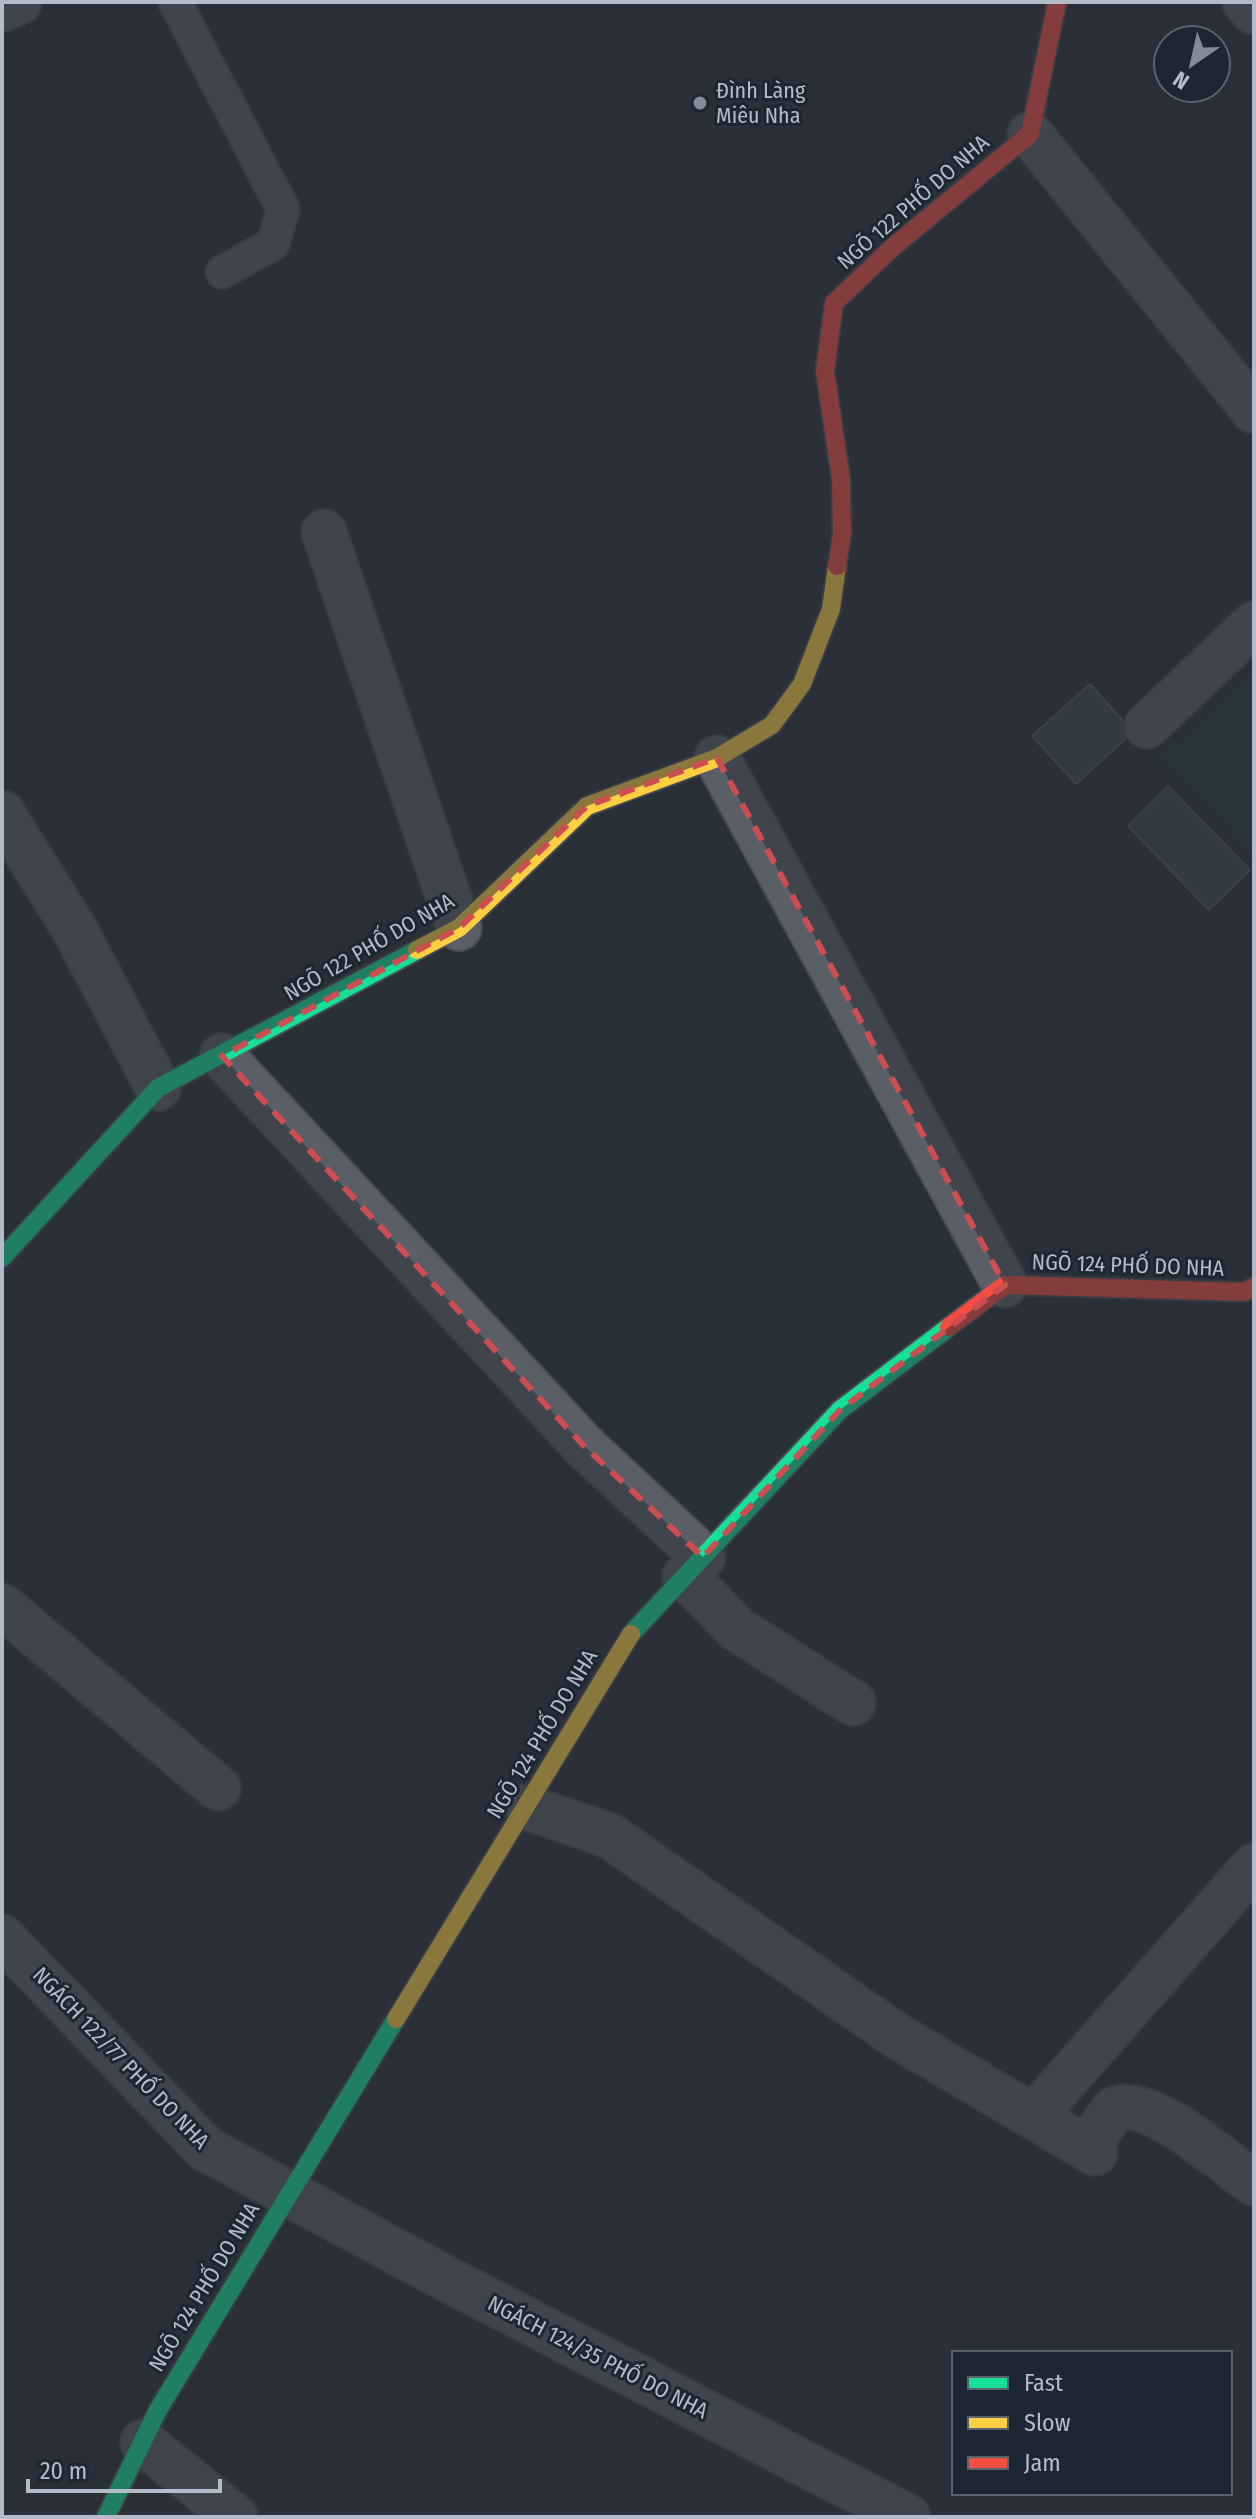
<svg xmlns="http://www.w3.org/2000/svg" width="1256" height="2519" viewBox="0 0 1256 2519" font-family="'Fira Sans Condensed',sans-serif">
<style>
.green{fill:#273a3e}
.building{fill:#444950;stroke:#52575f;stroke-width:2}
.lines{fill:none;stroke-linecap:round;stroke-linejoin:round}
.lane-casing{stroke:#484c53;stroke-width:36}
.street-casing{stroke:#484c53;stroke-width:48}
.fast-casing{stroke:#484c53;stroke-width:22}
.slow-casing{stroke:#484c53;stroke-width:22}
.jam-casing{stroke:#484c53;stroke-width:22}
.lane{stroke:#5a5e66;stroke-width:32}
.street{stroke:#5a5e66;stroke-width:44}
.fast{stroke:#16e098;stroke-width:18}
.slow{stroke:#ffcf43;stroke-width:18}
.jam{stroke:#f24e42;stroke-width:18}
.marked{fill:none;stroke:#ce4d50;stroke-width:6;stroke-dasharray:16 10;stroke-linejoin:round}
.poi-dot{fill:#848b96;stroke:#1d2633;stroke-width:3}
.labels{text-anchor:middle;dominant-baseline:central;stroke-width:6;stroke-linejoin:round;paint-order:stroke}
.poi-label{font-size:22px;fill:#b4bcc9;stroke:#1d2633;text-anchor:start}
.street-label{font-size:22px;fill:#b4bcc9;stroke:#1d2633}
</style>
<rect width="100%" height="100%" fill="#2a3038"/>
<path class="green" d="M1254,669V858L1159,757Z"/>
<path class="building" d="M1090,684L1133,732L1076,784L1032,736Z
M1168,786L1250,870L1209,910L1128,826Z"/>
<g class="lines">
<g class="lane-casing">
<path id="lane" d="M175,2L283,209L273,244L222,272"/>
</g>
<g class="street-casing">
<path id="street" d="M1245,2L1254,12
M2,9L19,2
M1030,134L1254,411
M324,532L459,928
M1147,726L1254,624
M717,758L1005,1285
M2,813L75,930L158,1088
M222,1056L584,1446L703,1557
M685,1576L737,1629L853,1703
M2,1606L218,1788
M526,1807L610,1836L897,2036L1095,2153
M2,1937L206,2149L447,2279L908,2517
M1034,2116L1254,1866
M1087,2148L1113,2110C1149,2093 1225,2163 1254,2183
M143,2442L235,2517"/>
</g>
<g class="fast-casing">
<path id="fast" d="M2,1258L158,1088L417,950
M631,1634L840,1410L949,1327
M106,2517L158,2410L396,2019"/>
</g>
<g class="slow-casing">
<path id="slow" d="M417,950L459,928L587,806L717,758L772,725L802,684L831,609L837,566
M396,2019L631,1634"/>
</g>
<g class="jam-casing">
<path id="jam" d="M837,566L842,535L841,479L825,371L834,303L894,246L1030,134L1057,2
M949,1327L1005,1285L1244,1292L1254,1287"/>
</g>
<use href="#lane" class="lane"/>
<use href="#street" class="street"/>
<use href="#fast" class="fast"/>
<use href="#slow" class="slow"/>
<use href="#jam" class="jam"/>
</g>
<path d="M0 0H1256V2519H0ZM717,758L1005,1285L840,1410L703,1557L584,1446L222,1056L459,928L587,806Z" fill="#2a3038" fill-opacity=".55" fill-rule="evenodd"/>
<path class="marked" d="M717,758L1005,1285L840,1410L703,1557L584,1446L222,1056L459,928L587,806Z"/>
<circle class="poi-dot" cx="700" cy="103" r="8"/>
<g class="labels">
<g class="poi-label">
<text x="716" y="90">Đình Làng<tspan x="716" dy="25">Miêu Nha</tspan></text>
</g>
<g class="street-label">
<text transform="translate(913 202) rotate(-41)">NGÕ 122 PHỐ DO NHA</text>
<text transform="translate(369 947) rotate(-30)">NGÕ 122 PHỐ DO NHA</text>
<text transform="translate(1128 1265) rotate(2)">NGÕ 124 PHỐ DO NHA</text>
<text transform="translate(542 1734) rotate(-59)">NGÕ 124 PHỐ DO NHA</text>
<text transform="translate(121 2058) rotate(46)">NGÁCH 122/77 PHỐ DO NHA</text>
<text transform="translate(204 2287) rotate(-59)">NGÕ 124 PHỐ DO NHA</text>
<text transform="translate(598 2357) rotate(27)">NGÁCH 124/35 PHỐ DO NHA</text>
</g>
</g>
<rect width="1256" height="2519" fill="none" stroke="#b4bcc9" stroke-width="8"/>
<rect x="952" y="2351" width="280" height="144" fill="#1d2633" stroke="#59626f" stroke-width="2"/>
<rect x="968" y="2377" width="40" height="12" fill="#16e098" stroke="#59626f" stroke-width="2"/>
<text x="1024" y="2391" font-size="24" fill="#b4bcc9">Fast</text>
<rect x="968" y="2417" width="40" height="12" fill="#ffcf43" stroke="#59626f" stroke-width="2"/>
<text x="1024" y="2431" font-size="24" fill="#b4bcc9">Slow</text>
<rect x="968" y="2457" width="40" height="12" fill="#f24e42" stroke="#59626f" stroke-width="2"/>
<text x="1024" y="2471" font-size="24" fill="#b4bcc9">Jam</text>
<g transform="translate(1192 64) rotate(214)"><circle r="38" fill="#1d2633" stroke="#59626f" stroke-width="2"/>
<path d="M0-6L14 30L0 20L-14 30Z" fill="#848b96"/>
<text y="-12" font-size="22" font-weight="bold" text-anchor="middle" fill="#b4bcc9">N</text>
</g>
<path d="M28 2479v12h192v-12" fill="none" stroke="#b4bcc9" stroke-width="4"/>
<text x="40" y="2479" font-size="24" fill="#b4bcc9" stroke="#1d2633" stroke-width="6" paint-order="stroke">20 m</text>
</svg>
